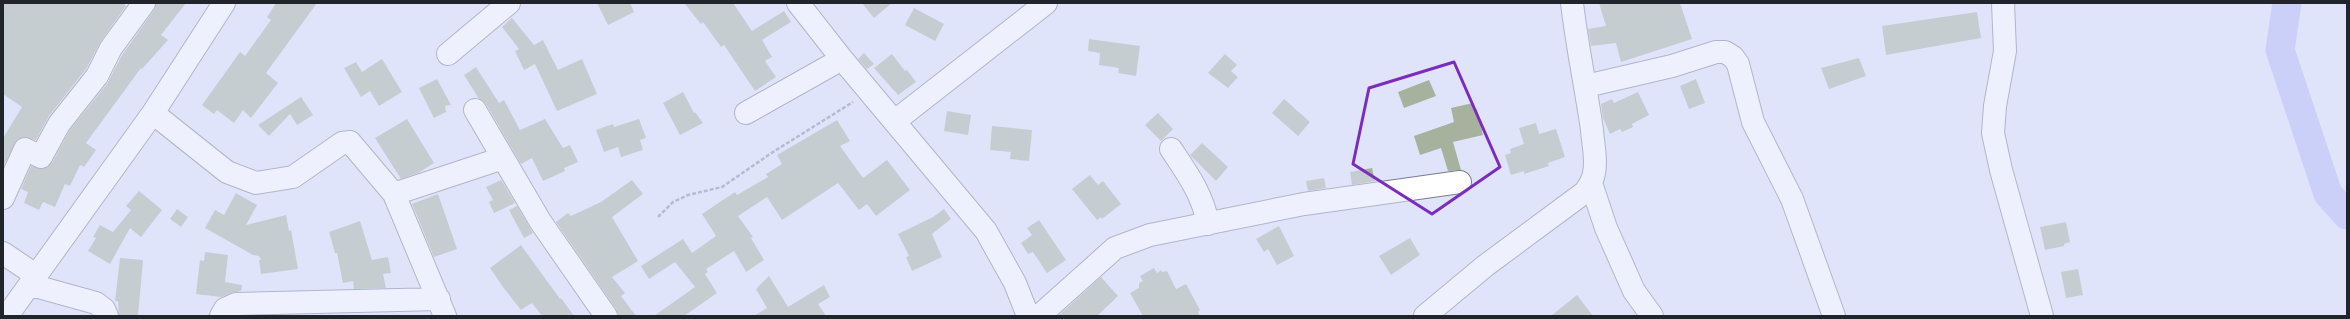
<svg xmlns="http://www.w3.org/2000/svg" width="2350" height="319" viewBox="0 0 2350 319" font-family="Poppins,sans-serif">
<style>
.lines{fill:none;stroke-linecap:round;stroke-linejoin:round}
.river{stroke:#afb8f4;stroke-width:29}
.building{fill:#a6b29e}
.minor-casing{stroke:#797d92;stroke-width:24}
.path{stroke:#868999;stroke-width:2.5;stroke-dasharray:4 2;stroke-linecap:butt}
.minor{stroke:#fff;stroke-width:22}
.marked{fill:none;stroke:#7b2cbf;stroke-width:3;stroke-linejoin:round}
</style>
<rect width="100%" height="100%" fill="#e0e4fb"/>
<g class="lines">
<path class="river" d="M2287,3L2280,50L2328,194L2347,215"/>
</g>
<path class="building" d="M3,3H123L126,6L101,41L86,69L49,116L36,140L24,137L18,139L3,167V138L22,107L3,94Z
M156,3H186L161,35L168,40L142,69L141,68L86,143L96,150L84,167L80,165L70,186L65,184L55,207L43,202L39,210L24,203L28,192L21,189L31,166L42,169L52,163L69,131L107,84L122,55L154,10Z
M276,3H317L266,73L278,83L251,118L243,110L234,123L217,110L214,114L202,105L240,52L245,56L271,20L267,17Z
M597,3H630L634,12L608,25Z
M684,3H733L752,31L784,11L791,22L762,40L772,57L765,61L776,77L755,91L724,45L721,47L703,22L701,24Z
M862,3H892L874,18Z
M1599,3H1680L1692,39L1621,62L1616,43L1591,46L1588,29L1606,26Z
M914,8L944,24L935,41L905,25Z
M1977,12L1981,38L1886,55L1882,26Z
M512,18L534,45L543,40L558,70L582,59L597,94L557,111L535,64L524,70L515,51L519,49L502,27Z
M1089,39L1140,46L1136,76L1118,73L1119,68L1099,65L1100,53L1088,51Z
M864,53L874,64L867,69L858,59Z
M892,54L905,71L907,70L916,82L898,95L874,68Z
M1225,54L1237,65L1231,71L1238,77L1228,88L1208,73Z
M1859,58L1866,76L1829,89L1821,68Z
M382,59L402,92L379,106L370,91L361,97L344,68L356,62L362,72Z
M476,67L499,103L504,100L520,130L545,119L563,148L570,145L578,162L564,168L565,171L543,181L532,158L521,164L486,104L479,99L464,75Z
M437,79L451,105L445,106L446,112L434,118L419,88Z
M1696,79L1705,103L1689,109L1680,86Z
M1429,80L1436,96L1404,108L1398,92Z
M683,92L694,113L695,112L703,123L680,135L663,103Z
M1638,92L1649,115L1632,124L1633,127L1622,132L1620,129L1610,134L1603,118L1601,104L1612,99L1614,103Z
M301,97L313,115L297,125L290,114L269,136L258,125Z
M1284,99L1310,122L1298,136L1272,113Z
M1473,103L1475,109H1477L1483,135L1453,142L1461,170L1448,171L1441,148L1420,155L1414,136L1454,122L1451,108Z
M947,111L971,115L968,135L944,131Z
M1158,113L1173,129L1161,141L1145,125Z
M407,119L434,163L418,173L401,179L375,138Z
M639,119L646,138L640,140L643,150L621,157L618,147L604,152L596,130L613,124L614,127Z
M837,120L850,141L840,146L863,178L887,160L910,190L876,216L867,204L859,210L838,183L782,220L767,197L738,216L753,237L751,238L764,260L746,272L734,251L706,269L708,272L705,274L717,293L684,316H654L695,287L675,262L649,279L641,266L683,239L692,253L716,236L702,214L735,192L737,195L768,177L766,174L782,164L777,155Z
M1536,123L1539,134L1556,129L1565,157L1548,163L1549,166L1524,174V171L1511,175L1505,155L1511,153L1510,149L1524,144L1519,128Z
M992,126L1032,130L1029,161L1010,159L1011,152L990,150Z
M1202,143L1228,167L1216,181L1190,155Z
M1372,168L1375,181L1352,185L1350,172Z
M1090,175L1098,185L1103,181L1121,204L1102,219L1101,217L1097,220L1072,189Z
M1324,178L1326,188L1308,191L1306,181Z
M501,180L515,203L494,213L489,202L493,200L486,187Z
M632,180L643,194L612,217L638,261L612,277L625,293L621,296L636,316H619L616,309L556,222L568,213L571,216L601,202Z
M139,191L162,210L141,237L130,228L110,264L88,251L96,238L93,237L100,225L113,232L131,210L126,206Z
M236,193L257,205L246,225L286,215L289,231L291,230L298,269L261,274L259,260H261L259,256L253,255L205,228L215,210L224,215Z
M438,194L457,249L434,257L412,204Z
M517,206L533,233L524,238L509,210Z
M177,209L188,217L181,227L170,219Z
M944,209L951,219L932,234L942,257L912,271L906,257L909,256L898,234L933,217Z
M1039,220L1066,260L1047,273L1033,252L1028,254L1021,243L1032,235L1027,228Z
M360,221L372,260L388,257L391,273L383,274L386,288L354,289L353,281L343,283L337,253H335L329,232Z
M2066,222L2070,242L2064,244V246L2045,250L2040,227Z
M1279,226L1294,256L1277,265L1268,249L1264,252L1256,239Z
M1410,238L1420,255L1391,275L1379,256Z
M521,245L560,299L561,298L574,316H542L532,303L521,310L503,287L490,268Z
M205,252L228,255L225,282L242,285L241,291L231,293L221,297L196,294L200,260L204,261Z
M120,258L143,260L138,316H119L118,301H115Z
M1154,268L1157,273L1161,270L1162,272L1167,271L1176,289L1186,284L1200,310L1198,312L1200,316H1143L1130,293L1139,288V283L1143,281L1140,276Z
M2078,269L2083,295L2066,298L2061,272Z
M769,276L788,307L824,285L830,297L818,304L826,316H754L767,308L756,289Z
M1101,277L1118,296L1097,316H1058Z
M1577,295L1593,316H1551Z"/>
<g class="lines">
<g class="minor-casing">
<path id="minor" d="M798,3L842,59L986,231L1015,283L1028,316
M2003,3L2005,51L1995,106L1993,133L2001,170L2042,316
M448,54L509,3
M1586,86L1672,66L1716,52H1725L1733,57L1738,64L1753,122L1792,199L1834,316
M475,110L540,221L606,316
M153,113L227,172L256,183L293,177L342,143L350,142L394,194L445,316
M746,113L842,59
M895,121L1046,3
M1171,149C1187,173 1203,195 1208,224
M1591,183L1606,228L1634,291L1652,316
M394,194L503,158
M3,198L25,149L41,157L59,124L97,76L111,48L144,3
M3,253L37,276
M31,285L96,303L104,309L107,316
M7,316L153,113L224,3
M221,316L225,309L236,304L439,299
M1039,316L1115,248L1150,235L1304,204L1460,182
M1425,316L1485,266L1585,192C1589,186 1593,181 1594,173C1597,160 1593,144 1592,130C1586,88 1577,46 1572,3"/>
</g>
<path class="path" d="M658,217L673,202L688,195L722,187L773,152L853,102"/>
<use href="#minor" class="minor"/>
</g>
<path d="M0 0H2350V319H0ZM1454,62L1500,167L1432,214L1353,164L1369,88Z" fill="#e0e4fb" fill-opacity=".55" fill-rule="evenodd"/>
<path class="marked" d="M1454,62L1500,167L1432,214L1353,164L1369,88Z"/>
<rect width="2350" height="319" fill="none" stroke="#22242c" stroke-width="8"/>
</svg>
